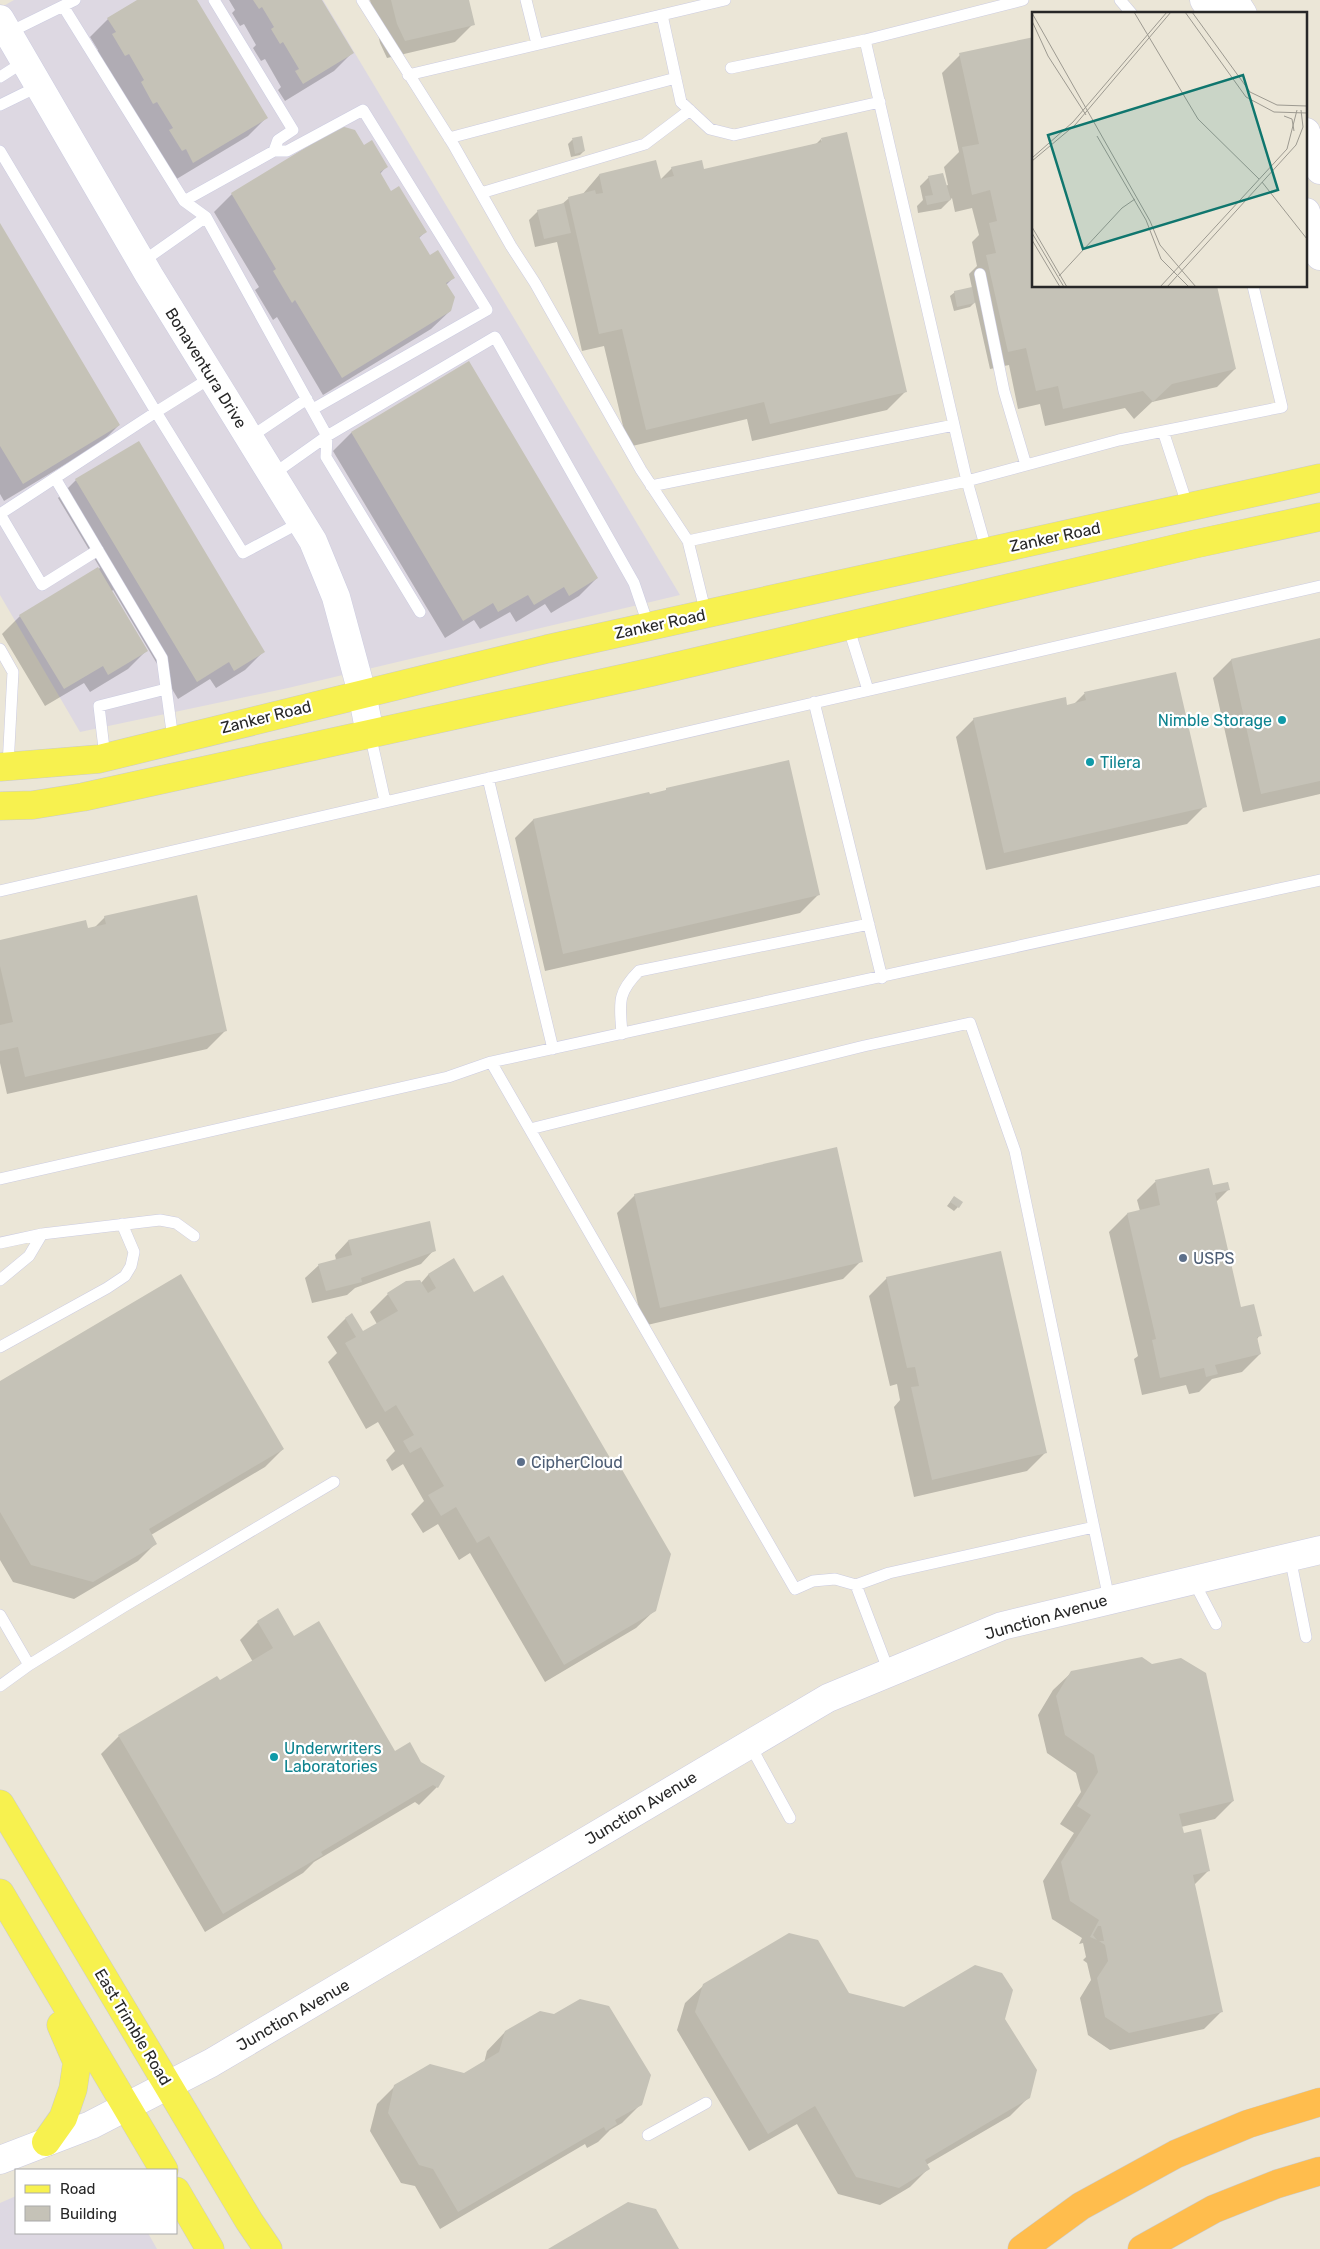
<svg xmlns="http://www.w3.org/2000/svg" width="1320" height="2249" viewBox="0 0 1320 2249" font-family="Rubik,sans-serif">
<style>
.industrial{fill:#ddd8e2}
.shadow{fill:#0003}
.building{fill:#c5c2b7}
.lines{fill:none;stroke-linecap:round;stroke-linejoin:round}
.lane-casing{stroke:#cccce1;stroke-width:12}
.secondary-casing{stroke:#cccce1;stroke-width:29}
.primary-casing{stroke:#cbcbcb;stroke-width:29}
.highway-casing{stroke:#cbcbcb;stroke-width:29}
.lane{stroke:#fff;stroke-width:11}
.secondary{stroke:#fff;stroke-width:28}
.primary{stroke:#f7f14f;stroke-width:28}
.highway{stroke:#ffbd4d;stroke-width:28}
.culture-dot{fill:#0f9aa8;stroke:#fff;stroke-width:2}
.service-dot{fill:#5c6f8a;stroke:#fff;stroke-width:2}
.labels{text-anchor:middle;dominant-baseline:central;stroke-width:4.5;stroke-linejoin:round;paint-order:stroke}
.street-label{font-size:16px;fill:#272727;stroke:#fff}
.culture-label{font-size:16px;fill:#0d838f;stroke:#fff;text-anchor:start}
.service-label{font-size:16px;fill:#4e5e75;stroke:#fff;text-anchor:start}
.inset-road{fill:none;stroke:#9d9a91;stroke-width:1}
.view{fill:#0f766e;fill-opacity:0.15;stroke:#0f766e;stroke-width:2.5}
.inset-edge{fill:none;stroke:#272727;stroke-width:2.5}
</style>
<rect width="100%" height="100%" fill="#ebe6d7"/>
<path class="industrial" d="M14,0H323L680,595L288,688L80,732L0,595V8Z
M16,2196V2233H148L157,2249H0V2203Z"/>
<path class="shadow" d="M139,0H196L266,118L248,136L175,180L110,71L106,73L95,53L98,50L90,37L108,19Z
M229,0H320L352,53L334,71L285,101L278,90L281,87L265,59L261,61L253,48L256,45L244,24L240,26L232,13L235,10Z
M370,0H468L473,24L455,42L387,58L380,43Z
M960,55L1034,286L1235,369L1217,387L1152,402L1134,419L1125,408L1045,426L1040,404L1018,409L1009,365L990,369L975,302L970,307L954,311L950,296L955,292L972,288L969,274L977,266L972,242L979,235L972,208L955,212L952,198L941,209L918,213L917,206L923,200L920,186L929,177L944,186L948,185L944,167L959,152L942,73Z
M581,138L584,151L580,155L571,157L568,144L572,140Z
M821,139L905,392L887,410L752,441L747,419L628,447L604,346L582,351L557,242L535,247L529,220L538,211L561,205L569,198L582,195L599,175L660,180L672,168L703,171L816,144Z
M363,146L386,167L380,174L391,193L425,232L418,239L429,257L453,278L446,285L450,311L431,329L323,395L277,317L273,320L255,290L259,287L214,212L232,194Z
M0,225L119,425L101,443L4,501L0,494Z
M468,363L597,578L579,596L551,613L545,604L516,622L510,612L480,629L474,620L445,638L333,451L351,433Z
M76,480L263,652L245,670L216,688L210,679L178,699L113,590L111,592L146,651L128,669L90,692L84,683L45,706L2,634L20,616L100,568L58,498Z
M1320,640V794L1243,812L1213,678L1231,660Z
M1175,673L1205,806L1187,824L986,870L956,737L974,719L1066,706L1074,704L1084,694Z
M667,789L818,895L800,913L545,971L515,838L533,820L664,792Z
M105,917L225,1031L207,1049L7,1094L0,1063V941L94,928Z
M1155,1182L1228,1190L1216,1202L1240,1308L1260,1335L1257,1339L1260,1354L1242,1372L1212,1379L1199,1392L1189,1394L1186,1385L1142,1395L1134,1359L1138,1356L1109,1232L1127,1214L1140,1211L1137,1200Z
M635,1195L861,1261L843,1279L643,1326L617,1213Z
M954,1197L958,1207L954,1211L947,1206Z
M348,1241L434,1250L421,1264L355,1288L347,1295L312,1303L305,1278L319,1265L336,1260L335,1255Z
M454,1260L655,1610L636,1628L545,1682L470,1553L459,1560L438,1524L423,1533L411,1514L424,1501L403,1464L392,1471L386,1460L395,1451L378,1422L366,1429L328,1362L337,1353L327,1337L345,1319L352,1315L362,1333L377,1324L370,1312L388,1294L421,1283L428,1275Z
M887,1278L1045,1453L1027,1471L914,1497L894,1407L900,1400L897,1384L890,1386L869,1296Z
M0,1383L283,1449L265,1467L151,1535L156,1543L138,1561L74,1599L13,1582L0,1560Z
M258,1622L294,1638L394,1753L437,1787L419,1805L415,1802L314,1862L303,1873L205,1932L101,1754L119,1736L217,1678L219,1682L253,1662L240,1640Z
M1072,1672L1233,1801L1215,1819L1181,1827L1183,1834L1209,1870L1194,1885L1222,2011L1204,2029L1110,2050L1088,2035L1080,1998L1091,1980L1087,1963L1083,1960L1086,1957L1083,1943L1079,1944L1082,1938L1052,1919L1043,1881L1074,1833L1060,1824L1081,1792L1076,1773L1047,1753L1038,1715L1053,1690Z
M704,1985L848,1994L904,2008L1004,2019L1029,2097L1010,2116L926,2165L928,2169L910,2187L880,2205L838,2194L797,2124L749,2151L677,2030L685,2003Z
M505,2032L641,2104L622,2123L610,2130L598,2142L587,2148L585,2144L440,2229L415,2186L401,2183L370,2131L377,2104L395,2086L464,2074L484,2063L487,2051Z"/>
<path class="building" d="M137,0H197L268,118L193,163L186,149L182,151L169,130L173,128L157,102L153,104L141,82L144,80L129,54L125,56L112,34L116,32L107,18Z
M253,0H322L354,53L303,84L295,71L299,69L283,42L280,44L271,29L274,27L262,7L259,9Z
M391,0H469L475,25L405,41L397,24Z
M1034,37V286H1217L1236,369L1172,384L1153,402L1143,391L1063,409L1058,386L1036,391L1026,348L1008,352L986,255L996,253L989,223L997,221L990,190L972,195L962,147L979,144L959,53Z
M341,126L355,130L364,145L372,140L388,167L380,172L391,191L399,186L427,232L419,237L430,255L438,250L455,278L446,283L455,297L451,311L342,378L295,300L292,303L273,271L276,269L231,193Z
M847,132L907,392L770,424L764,402L646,430L622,329L599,334L568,197L595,190L596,194L603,193L599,174L656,160L661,179L674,176L671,167L702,160L704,169L822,142L821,138Z
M582,136L585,151L575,154L572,138Z
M943,173L951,200L927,205L925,196L933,195L928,176Z
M564,203L571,233L544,239L537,210Z
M0,223L120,425L23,484L0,446Z
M972,287L975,303L957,307L954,291Z
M469,361L598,578L569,596L564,587L534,605L528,595L498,612L493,603L463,621L351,432Z
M139,441L265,652L234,671L229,662L197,682L75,479Z
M98,567L148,651L108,675L103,666L64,689L19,615Z
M1320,638V781L1261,794L1231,659Z
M1176,672L1207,807L1004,853L973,718L1066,697L1067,705L1086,700L1084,692Z
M789,760L820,895L563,954L533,819L649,792L650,794L666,790V788Z
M197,895L227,1031L25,1077L18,1047L0,1051V1025L13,1022L0,966V940L86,920L88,928L106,924L104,916Z
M837,1147L863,1262L660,1308L634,1194Z
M1209,1168L1213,1185L1228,1182L1230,1190L1215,1193L1241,1307L1254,1304L1262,1336L1257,1337L1261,1354L1215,1365L1218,1374L1206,1377L1204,1368L1160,1378L1152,1340L1156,1339L1127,1213L1160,1205L1155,1180Z
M954,1196L963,1202L959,1208L950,1202Z
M430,1221L436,1251L361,1278L362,1282L326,1291L318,1264L352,1255L348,1240Z
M1001,1251L1047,1453L932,1480L911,1387L919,1386L915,1367L907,1368L886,1277Z
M454,1258L474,1292L503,1275L613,1463L617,1461L671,1554L656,1611L564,1665L489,1536L477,1543L456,1507L441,1516L428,1495L444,1486L421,1447L410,1453L403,1441L414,1435L396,1405L385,1412L345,1343L356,1337L345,1318L352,1313L363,1331L398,1311L387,1293L406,1281L420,1280L428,1293L436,1288L428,1274Z
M181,1274L284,1449L149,1529L157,1544L93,1582L31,1565L0,1512V1381Z
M278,1608L294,1636L319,1621L395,1751L410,1742L421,1762L445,1776L438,1788L433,1785L321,1852L323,1855L223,1914L118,1735L217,1676L220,1680L273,1648L257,1621Z
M1142,1657L1152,1664L1181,1658L1206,1673L1234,1801L1179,1814L1184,1833L1201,1829L1210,1871L1193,1875L1223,2012L1129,2033L1105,2017L1097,1978L1108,1961L1105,1945L1099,1941H1104L1101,1926H1098L1093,1935L1097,1940L1090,1937L1099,1920L1070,1901L1061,1862L1091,1815L1077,1806L1098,1772L1094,1755L1065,1735L1056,1696L1071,1671Z
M789,1933L818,1940L849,1993L904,2007L975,1965L1002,1973L1013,1990L1005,2019L1037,2070L1030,2098L925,2160L930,2169L899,2188L856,2177L815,2106L768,2134L695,2012L703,1984Z
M580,1999L609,2006L651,2075L642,2105L615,2120L617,2124L606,2131L604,2127L458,2212L433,2169L419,2165L388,2113L394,2085L430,2064L464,2073L499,2052L505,2031L540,2011L554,2014Z
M628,2202L656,2209L679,2249H548Z"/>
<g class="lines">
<g class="lane-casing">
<path id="lane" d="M362,0L453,144L511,246L535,283L641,470L688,541L706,614
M526,0L537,44
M1120,0L1132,14
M63,6L184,201L206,217L327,436L326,457L420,612
M662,15L681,102L710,129L734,135L880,102
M8,33L75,0
M731,68L865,40
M408,75L725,0
M0,77L25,61
M0,105L39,86
M449,138L676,78
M0,151L156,412L212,377
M274,151H287L363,110L487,310L313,409
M481,193L645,144L690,110
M184,201L274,151L278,140L293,130L214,0
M142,262L206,217
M980,274L1004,391L1026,465
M1163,431L1188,507
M249,438L307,399
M272,475L327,436L495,337L634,583L649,627
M55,478L162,658L173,739
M651,486L954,425
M0,514L156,412L243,553L301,522
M0,514L42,585L98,550
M688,541L967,481L1119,440L1282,407L1253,286
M987,552L967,481L865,40L1023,0
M848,626L868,690
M0,649L13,672L8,766
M814,702L882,978
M370,734L385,801
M105,757L99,706L166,689
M488,778L553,1049
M0,891L1320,586
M622,1034C620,1004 616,994 639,971L869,924
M491,1062L795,1589L813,1581L835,1579L856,1585L889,1573L1094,1527
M530,1129L864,1046L970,1023L1015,1151L1109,1599
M0,1179L448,1077L491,1062L1320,880
M0,1243L42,1234L160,1220L176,1223L194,1236
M0,1280L29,1256L42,1234
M0,1347L107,1288L125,1276L131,1266L134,1252L122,1224
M1290,1557L1306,1637
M1193,1580L1216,1624
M856,1585L889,1672
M0,1615L29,1665
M0,1686L29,1665L123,1607L334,1482
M750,1745L790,1818
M648,2135L706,2103"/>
</g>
<g class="secondary-casing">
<path id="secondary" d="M1204,0L1213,14
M1234,0L1243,14
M0,19L149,275L313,541L336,597L362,693L370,734
M1306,132L1320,170
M1306,212L1320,256
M0,2160L91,2125L211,2063L828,1698L1002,1626L1320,1550"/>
</g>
<g class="primary-casing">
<path id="primary" d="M0,767L99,759L547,649L1320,478
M0,806L33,805L83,797L652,672L1195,544L1320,517
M0,1804L249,2221L268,2249
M0,1893L164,2170
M46,2142L63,2118L73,2089L77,2062L61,2025
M176,2191L210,2249"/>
</g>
<g class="highway-casing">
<path id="highway" d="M1022,2249L1081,2206L1176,2154L1248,2124L1320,2102
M1142,2249L1214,2209L1277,2184L1320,2171"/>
</g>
<use href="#lane" class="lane"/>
<use href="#secondary" class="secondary"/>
<use href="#primary" class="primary"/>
<use href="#highway" class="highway"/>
</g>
<g class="culture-dot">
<circle cx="1282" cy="720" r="5"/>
<circle cx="1090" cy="762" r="5"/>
<circle cx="274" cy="1757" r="5"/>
</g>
<g class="service-dot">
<circle cx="1183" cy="1258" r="5"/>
<circle cx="521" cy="1462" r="5"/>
</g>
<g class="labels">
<g class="street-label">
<text transform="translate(206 368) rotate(58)">Bonaventura Drive</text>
<text transform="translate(1055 537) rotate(-12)">Zanker Road</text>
<text transform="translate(660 624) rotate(-12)">Zanker Road</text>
<text transform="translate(266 717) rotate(-14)">Zanker Road</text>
<text transform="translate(1046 1617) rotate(-16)">Junction Avenue</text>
<text transform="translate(641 1808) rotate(-31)">Junction Avenue</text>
<text transform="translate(293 2015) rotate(-30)">Junction Avenue</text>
<text transform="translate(133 2027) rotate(59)">East Trimble Road</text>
</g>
<g class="culture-label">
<text x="1272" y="720" text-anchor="end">Nimble Storage</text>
<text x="1100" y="762">Tilera</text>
<text x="284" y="1748">Underwriters<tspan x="284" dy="18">Laboratories</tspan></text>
</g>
<g class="service-label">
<text x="1193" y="1258">USPS</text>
<text x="531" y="1462">CipherCloud</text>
</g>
</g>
<g transform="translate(1032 12)">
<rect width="275" height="275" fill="#ebe6d7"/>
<path class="inset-road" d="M102,0L166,107L227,167M153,0L214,85L242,100L275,101M160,0L218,80L245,93L275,94M0,1L118,209L128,233L164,275M0,9L16,44L54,103M252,104L260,107L262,119M65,124L114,208L129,247L157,275M0,146L41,110L135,0M0,149L43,113L139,0M230,170L275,227M0,215L35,275M0,221L32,275M0,228L28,275M27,264L90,196L103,187M128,275L255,137L265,98M135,275L264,133L271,115L269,98"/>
<path class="view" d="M211,63L246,178L51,237L16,123Z"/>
<rect width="275" height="275" class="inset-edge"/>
</g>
<rect x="15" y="2169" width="162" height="65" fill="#ffffff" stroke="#a9a9a9"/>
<rect x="25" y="2185" width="25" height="8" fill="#f7f14f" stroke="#a9a9a9"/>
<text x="60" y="2194" font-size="15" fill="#272727">Road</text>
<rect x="25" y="2206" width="25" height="15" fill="#c5c2b7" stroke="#a9a9a9"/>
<text x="60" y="2219" font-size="15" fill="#272727">Building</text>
</svg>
